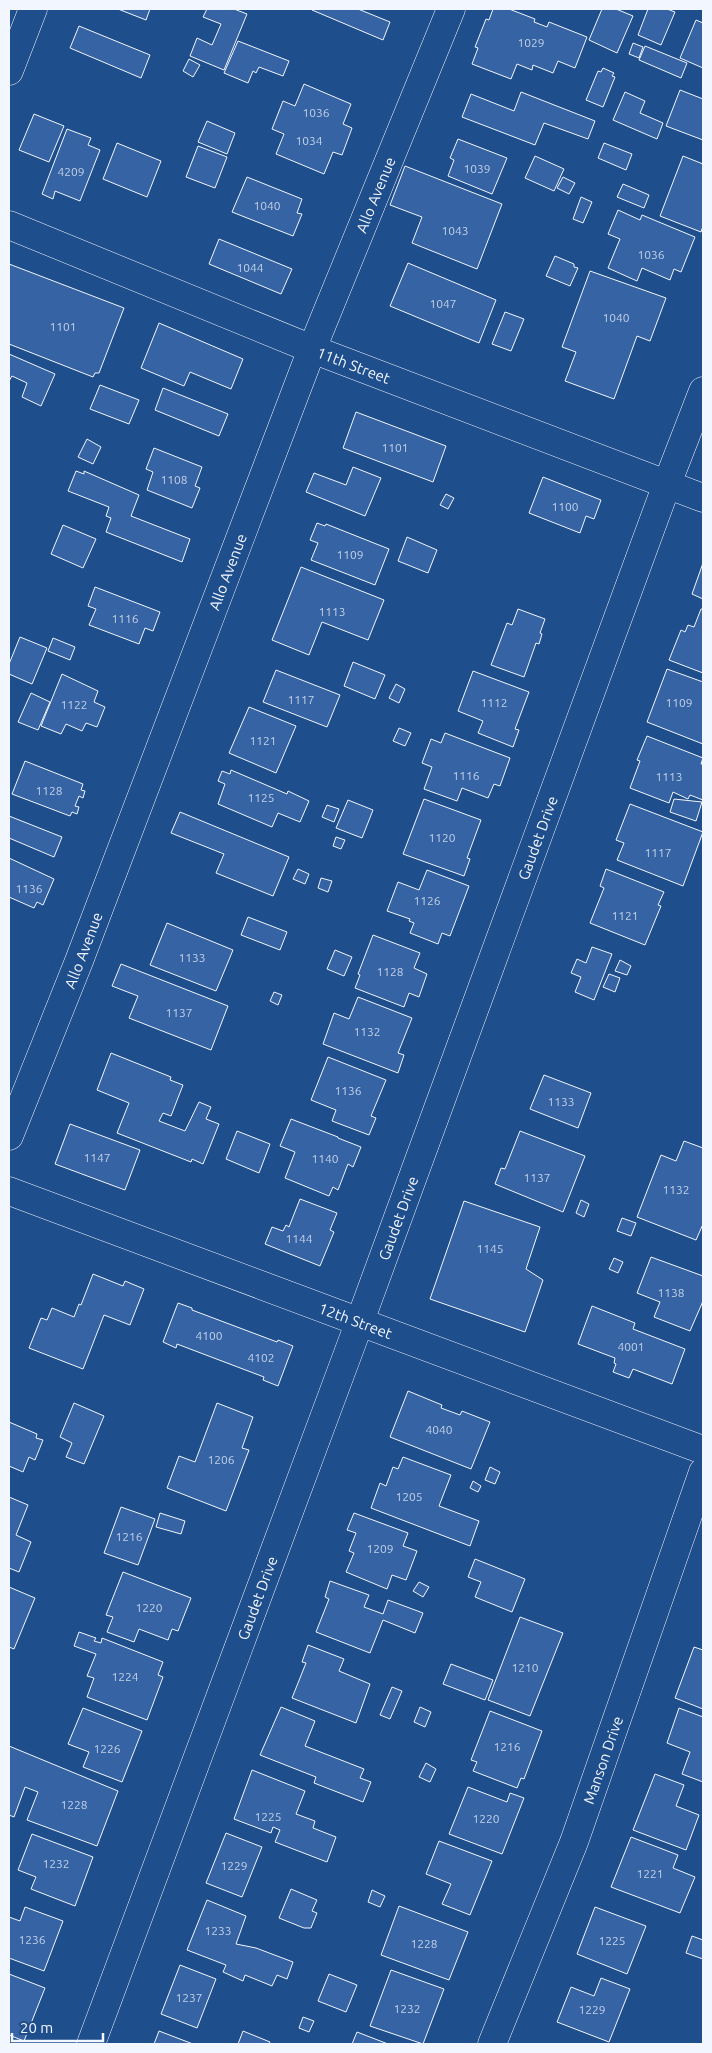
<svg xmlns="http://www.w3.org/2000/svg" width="712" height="2053" viewBox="0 0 712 2053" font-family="Ubuntu,sans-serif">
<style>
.building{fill:#3563a3;stroke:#f2f6ff}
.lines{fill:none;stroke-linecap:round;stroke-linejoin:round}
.street-casing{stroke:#f2f6ff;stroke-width:29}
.street{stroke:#1f4e8c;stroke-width:28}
.labels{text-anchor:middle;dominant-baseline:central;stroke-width:4;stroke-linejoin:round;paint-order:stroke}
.number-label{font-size:12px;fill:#c3d1e8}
.street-label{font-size:15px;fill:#f2f6ff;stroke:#1f4e8c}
</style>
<rect width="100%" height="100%" fill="#1f4e8c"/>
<path class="building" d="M118,9H150L146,20Z
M207,9H234L247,14L224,70L190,56L197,38L212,45L221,24L203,17Z
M312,9H358L390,22L383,40L312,10Z
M493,9H509L535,19L534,22L547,27L549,22L587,37L575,68L558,61L553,73L533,65L532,70L517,64L511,79L472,64L478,48L475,47L486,19L489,20Z
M602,9H616L633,16L617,53L589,40Z
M648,9H667L675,12L661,45L638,35Z
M696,20L703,23V68L680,58Z
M79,26L150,55L141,78L70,48Z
M238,41L289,61L283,76L259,67L256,73L253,71L248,83L224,73Z
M633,43L643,47L639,58L629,54Z
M645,46L687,63L681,78L639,60Z
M189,59L200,65L193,77L183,71Z
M603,68L614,73L612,76L615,77L603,107L586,100L598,71L601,72Z
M304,84L351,104L343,124L352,128L342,155L333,152L324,174L276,154L284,134L272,129L283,101L295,106Z
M680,90L703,99V140L666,126Z
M521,92L595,121L588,139L544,123L535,145L462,117L471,94L514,111Z
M625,92L645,101L640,113L663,123L657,139L613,120Z
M34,114L64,126L49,162L19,150Z
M207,121L235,133L227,154L198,142Z
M67,129L91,138L88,145L100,150L80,201L55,191L53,199L42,194Z
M458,139L507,158L492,194L448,176L454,160L450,158Z
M117,143L161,161L147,197L103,179Z
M604,143L632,154L626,170L598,158Z
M198,146L227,157L215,188L186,177Z
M535,156L564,169L554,191L525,178Z
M683,156L703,164V226L701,232L660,216Z
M405,166L502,204L477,269L412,243L422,217L390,205Z
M247,177L302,199L297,213L302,214L293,236L232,212Z
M563,177L575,183L569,194L557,188Z
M623,184L649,195L644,208L617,197Z
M581,197L592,202L583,223L573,219Z
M618,210L640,220L642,215L695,237L681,272L674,269L670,280L642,268L637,281L608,268L620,239L608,234Z
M219,239L292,269L281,294L209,264Z
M555,256L574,264V267L578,268L570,286L546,276Z
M408,263L496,300L479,343L390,306Z
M9,264L124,308L99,373H95L93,377L9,344Z
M590,271L666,298L650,341L637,336L614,399L565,381L576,352L562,347Z
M505,312L524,319L511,351L492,344Z
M159,323L243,359L231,389L190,372L184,386L141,368Z
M9,354L55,374L41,406L22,397L27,383L12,376L9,381Z
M100,385L139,400L129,424L90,409Z
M163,388L228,414L219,436L155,410Z
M356,412L446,446L433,482L343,448Z
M87,439L101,447L93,464L78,457Z
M154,448L202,467L195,486L200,488L192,508L147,490L153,472L146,469Z
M353,467L381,478L365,516L306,492L314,473L346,485Z
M76,471L84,474V471L139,495L131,516L190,539L182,562L106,532L111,518L106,516L109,507L68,491Z
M543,477L601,500L594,519L586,516L580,533L529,513Z
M446,494L454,498L448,509L440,505Z
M317,523L325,526L326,524L389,549L375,585L311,560L318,543L310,540Z
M63,525L96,539L83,568L51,554Z
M407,537L437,550L428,573L398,561Z
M703,563V599L692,594Z
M301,567L384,600L368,640L322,622L309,655L272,640Z
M95,587L160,612L153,631L145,628L139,644L89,625L96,609L88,606Z
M518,609L545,619L540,633L542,634L539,644L536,643L524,677L491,665L507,623L512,625Z
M701,609H703V673L669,660L681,630L685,632L688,625L694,627Z
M20,637L47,648L32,684L9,674V664Z
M53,638L75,647L70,660L48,651Z
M353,662L385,675L375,699L344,686Z
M667,669L703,682V744L647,722Z
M276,670L340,695L327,727L263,702Z
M473,671L529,692L515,729L519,730L513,747L478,733L483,721L458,711Z
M62,674L98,691L94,702L105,707L97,727L86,723L82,731L66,724L61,734L41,726Z
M396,684L405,689L399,703L389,698Z
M31,693L50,702L38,730L18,722Z
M249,707L296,726L276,773L229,753Z
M399,728L411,733L405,746L393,741Z
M445,733L510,758L500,786L494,784L488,798L462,788L457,801L424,789L432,767L422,763L431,739L441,743Z
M647,736L703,758L701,764H703V800L690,795L688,799L673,792L669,803L630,788L640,761L637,760Z
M25,761L83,784L81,790L85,791L83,798L79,796L75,806L79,807L77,814L72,812L70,816L12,794Z
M231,770L287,794L288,791L309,801L300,822L278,813L272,827L218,804L225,784L218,781L222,771L230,774Z
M424,799L481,820L467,858L470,859L464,876L403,854Z
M674,799L702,802L696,821L670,812Z
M348,800L373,810L362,838L336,828Z
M630,804L703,832L683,886L617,860L624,843L616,840Z
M327,805L339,809L334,822L322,817Z
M180,812L289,857L273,896L216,873L224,854L171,833Z
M9,816L62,837L54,857L9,838Z
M336,837L345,840L341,849L333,846Z
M9,858L54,879L43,905L37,902L34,908L9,897Z
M298,869L309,874L305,884L293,879Z
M606,869L664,892L658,905L661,906L645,945L590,923L604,888L600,886Z
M427,870L469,886L450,936L442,933L438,944L410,933L414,923L409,921L410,919L387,911L398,882L419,890Z
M321,878L332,881L328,892L318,888Z
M248,917L287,932L280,950L241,935Z
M167,923L233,950L216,991L150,965Z
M373,935L420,953L414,968L427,974L419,997L409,993L404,1007L355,988L360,975L358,974Z
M592,947L612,954L594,1000L575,992L581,977L571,973L577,959L586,963Z
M335,950L352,957L344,976L327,969Z
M620,960L631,966L627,975L615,971Z
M121,964L228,1006L211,1050L129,1018L138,996L112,986Z
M609,974L620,978L615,992L603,987Z
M274,992L282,995L278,1005L270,1001Z
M358,997L412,1018L398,1053L404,1055L398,1073L323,1044L334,1013L349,1019Z
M111,1053L171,1077L170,1080L183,1085L171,1116L163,1113L159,1121L185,1131L199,1102L211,1107L206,1119L219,1124L203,1164L192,1159L191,1162L117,1133L129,1103L97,1090Z
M328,1057L386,1080L371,1116L376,1118L369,1135L332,1121L336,1110L311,1100Z
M544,1075L591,1093L578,1128L530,1109Z
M291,1119L338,1137V1138L361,1147L353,1167L348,1164L338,1190L333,1187L329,1196L285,1178L295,1152L280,1146Z
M70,1124L140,1150L125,1190L55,1164Z
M237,1131L270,1144L259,1173L226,1159Z
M520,1131L585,1156L563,1212L495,1184L501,1168L505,1169Z
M684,1141L703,1148V1224L696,1240L637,1217L661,1155L676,1161Z
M300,1199L337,1213L330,1230L334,1232L320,1266L265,1244L272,1227L283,1231L286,1225L289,1227Z
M581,1200L589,1204L584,1217L576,1213Z
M464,1201L540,1227L526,1269L543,1280L525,1332L430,1299Z
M622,1218L636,1223L631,1236L617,1231Z
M651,1257L703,1276V1301L690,1331L654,1317L660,1302L637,1293Z
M614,1258L623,1262L618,1273L609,1269Z
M93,1274L123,1286L125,1281L144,1289L130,1325L104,1315L83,1369L29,1348L41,1318L47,1320L52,1308L74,1317L79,1304L81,1305Z
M178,1303L192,1308V1310L277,1342L278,1340L293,1346L278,1386L263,1380L264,1377L177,1344L176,1348L163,1342Z
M592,1306L635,1323L633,1329L685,1349L672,1384L633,1369L629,1378L613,1372L616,1364L614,1363L615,1358L578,1344Z
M408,1391L442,1405L441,1408L460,1415L462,1411L490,1422L471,1469L390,1437Z
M74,1403L104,1416L84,1464L66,1457L72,1443L60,1437Z
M217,1403L253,1417L242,1448L249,1450L226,1511L167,1488L179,1456L195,1462Z
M9,1422L37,1434L36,1438L43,1440L35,1460L29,1457L23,1472L9,1466Z
M403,1457L451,1475L439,1506L479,1521L470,1546L371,1508L380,1483L386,1486L393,1467L398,1469Z
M490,1467L500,1472L495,1484L485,1480Z
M473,1481L481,1486L478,1492L470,1488Z
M9,1497L28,1505L16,1535L31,1542L19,1572L9,1568Z
M121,1507L155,1519L138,1565L104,1553Z
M160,1513L185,1521L181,1534L156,1527Z
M354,1513L408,1533L403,1546L417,1551L406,1580L392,1575L387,1589L346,1572L354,1553L349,1551L356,1533L347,1530Z
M475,1559L525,1579L512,1612L475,1597L481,1582L468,1577Z
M123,1572L191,1598L178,1631L172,1629L168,1640L139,1629L134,1642L107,1632L113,1617L106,1615Z
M330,1581L369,1595L364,1607L383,1614L388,1600L423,1613L415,1633L383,1620L370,1653L316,1632L329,1599L325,1597Z
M419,1582L429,1587L423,1597L413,1591Z
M9,1587L35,1598L14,1649L9,1647Z
M520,1617L563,1633L530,1716L488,1700Z
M79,1632L96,1638L94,1641L101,1643L102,1638L163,1662L158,1675L163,1677L147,1720L87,1697L94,1678L87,1676L96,1654L74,1646Z
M308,1645L344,1659L339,1671L370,1684L356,1723L292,1698L306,1663L302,1662Z
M694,1647L703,1650V1709L675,1698Z
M451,1664L493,1680L485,1700L443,1684Z
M392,1687L402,1691L390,1719L380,1715Z
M281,1707L315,1721L305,1746L364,1769L360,1778L371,1782L363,1802L314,1783L316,1777L260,1755Z
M420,1707L431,1712L425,1727L414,1722Z
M83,1708L142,1731L122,1782L83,1767L89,1752L68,1744Z
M679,1708L703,1717V1782L682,1774L690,1752L667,1743Z
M490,1711L542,1731L524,1779L521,1778L517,1788L473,1771L477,1762L471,1760Z
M9,1746L118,1791L97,1846L27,1820L38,1792L25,1787L14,1817L9,1815Z
M426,1763L436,1769L430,1782L419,1777Z
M252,1770L305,1791L296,1814L315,1821L313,1828L336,1837L327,1862L275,1842L280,1830L273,1827L271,1833L234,1819Z
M655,1774L684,1785L676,1806L699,1815L686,1850L633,1830Z
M468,1787L507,1802L510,1793L524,1798L502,1854L449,1834Z
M226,1833L262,1847L242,1897L206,1883Z
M32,1834L93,1857L75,1906L31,1889L36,1877L18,1870Z
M631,1837L678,1855L673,1868L695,1877L680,1913L611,1887Z
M439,1841L492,1861L470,1915L442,1904L451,1884L426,1874Z
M291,1889L317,1900L312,1911L317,1913L311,1928H304L279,1918Z
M372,1890L385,1896L380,1907L368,1902Z
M207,1900L246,1916L236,1944L256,1948L293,1962L287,1979L277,1975L272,1986L245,1975L243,1981L223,1972L226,1965L187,1950Z
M399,1906L468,1932L449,1980L381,1955Z
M25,1907L63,1921L44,1971L9,1958V1917L20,1921Z
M595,1907L646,1926L627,1974L577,1954Z
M692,1936L703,1940V1959L686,1953Z
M180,1965L216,1979L197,2028L161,2014Z
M391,1970L444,1989L423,2044L370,2026Z
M9,1974L45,1988L24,2041L9,2035Z
M329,1974L357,1985L346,2012L318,2001Z
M601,1978L630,1989L609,2042L557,2022L571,1987L594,1996Z
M303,2017L314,2021L309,2032L299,2028Z
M159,2031L193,2044H154Z
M243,2031L270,2042L269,2044H238Z
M357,2032L388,2044H352Z"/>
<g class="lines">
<g class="street-casing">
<g id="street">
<path d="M9,71L33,9"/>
<path id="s1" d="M9,225L312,349L703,498"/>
<path id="s2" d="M9,1136L79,961L312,349L451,9"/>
<path id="s3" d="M9,1191L703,1450"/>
<path id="s4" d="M91,2044L360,1321L667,484L703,391"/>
<path id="s5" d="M492,2044L574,1842L703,1472"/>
</g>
</g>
<use href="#street" class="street"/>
</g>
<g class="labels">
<g class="number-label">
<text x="531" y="42">1029</text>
<text x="316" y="112">1036</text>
<text x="309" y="140">1034</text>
<text x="477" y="168">1039</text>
<text x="71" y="171">4209</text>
<text x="267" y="205">1040</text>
<text x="455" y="230">1043</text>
<text x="651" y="254">1036</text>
<text x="250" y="267">1044</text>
<text x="443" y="303">1047</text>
<text x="616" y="317">1040</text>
<text x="63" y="326">1101</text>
<text x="395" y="447">1101</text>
<text x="174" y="479">1108</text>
<text x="565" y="506">1100</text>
<text x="350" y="554">1109</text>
<text x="332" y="611">1113</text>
<text x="125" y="618">1116</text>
<text x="301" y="699">1117</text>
<text x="494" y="702">1112</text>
<text x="679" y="702">1109</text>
<text x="74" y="704">1122</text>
<text x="263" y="740">1121</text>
<text x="466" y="775">1116</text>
<text x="669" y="776">1113</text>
<text x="49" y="790">1128</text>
<text x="261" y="797">1125</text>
<text x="442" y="837">1120</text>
<text x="658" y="852">1117</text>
<text x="29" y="888">1136</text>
<text x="427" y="900">1126</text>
<text x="625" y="915">1121</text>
<text x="192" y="957">1133</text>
<text x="390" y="971">1128</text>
<text x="179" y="1012">1137</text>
<text x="367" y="1031">1132</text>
<text x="348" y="1090">1136</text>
<text x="561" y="1101">1133</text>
<text x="97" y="1157">1147</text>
<text x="325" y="1158">1140</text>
<text x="537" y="1177">1137</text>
<text x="676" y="1189">1132</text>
<text x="299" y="1238">1144</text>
<text x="490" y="1248">1145</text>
<text x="671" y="1292">1138</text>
<text x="209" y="1335">4100</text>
<text x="631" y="1346">4001</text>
<text x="261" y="1357">4102</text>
<text x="439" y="1429">4040</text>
<text x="221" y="1459">1206</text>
<text x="409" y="1496">1205</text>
<text x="129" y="1536">1216</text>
<text x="380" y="1548">1209</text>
<text x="149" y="1607">1220</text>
<text x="525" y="1667">1210</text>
<text x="125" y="1676">1224</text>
<text x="507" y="1746">1216</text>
<text x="107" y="1748">1226</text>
<text x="74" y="1804">1228</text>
<text x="268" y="1816">1225</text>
<text x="486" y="1818">1220</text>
<text x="56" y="1863">1232</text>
<text x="234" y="1865">1229</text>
<text x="650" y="1873">1221</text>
<text x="218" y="1930">1233</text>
<text x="32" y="1939">1236</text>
<text x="612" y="1940">1225</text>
<text x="424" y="1943">1228</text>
<text x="189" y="1997">1237</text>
<text x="407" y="2008">1232</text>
<text x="592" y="2009">1229</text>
</g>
<g class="street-label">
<text stroke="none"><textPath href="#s2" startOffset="1010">Allo Avenue</textPath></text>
<text stroke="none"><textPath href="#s1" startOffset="372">11th Street</textPath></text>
<text stroke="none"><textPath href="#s2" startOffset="605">Allo Avenue</textPath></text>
<text stroke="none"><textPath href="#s4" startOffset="1286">Gaudet Drive</textPath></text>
<text stroke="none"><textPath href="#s2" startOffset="200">Allo Avenue</textPath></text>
<text stroke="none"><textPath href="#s4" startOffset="881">Gaudet Drive</textPath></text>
<text stroke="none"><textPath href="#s3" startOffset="370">12th Street</textPath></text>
<text stroke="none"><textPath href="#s4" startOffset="476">Gaudet Drive</textPath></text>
<text stroke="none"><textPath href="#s5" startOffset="305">Manson Drive</textPath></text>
</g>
</g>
<rect width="712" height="2053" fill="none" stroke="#f2f6ff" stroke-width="20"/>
<path d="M12 2033v8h91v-8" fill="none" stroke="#f2f6ff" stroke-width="2.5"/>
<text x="20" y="2033" font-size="15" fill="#f2f6ff" stroke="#1f4e8c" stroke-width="4" paint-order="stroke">20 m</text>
</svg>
